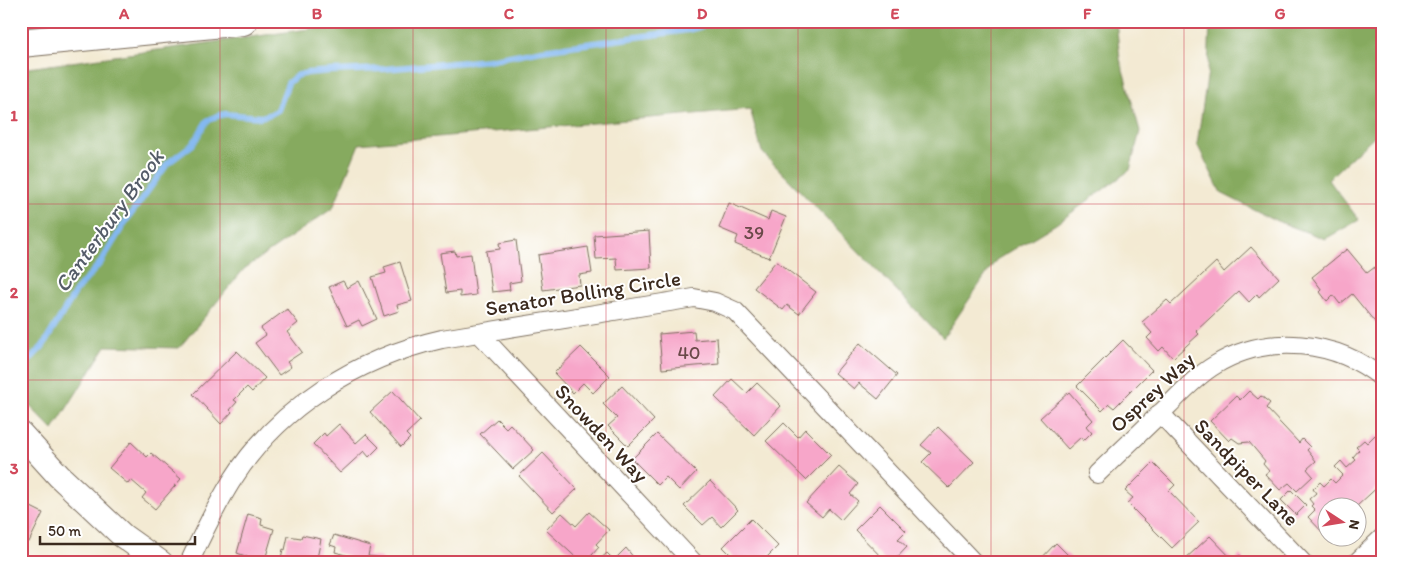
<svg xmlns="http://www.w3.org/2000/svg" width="1404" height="584" viewBox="0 0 1404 584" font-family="Itim,sans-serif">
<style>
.forest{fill:#86aa5e;stroke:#606a3e}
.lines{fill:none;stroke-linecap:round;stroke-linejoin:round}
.stream{stroke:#83b8f1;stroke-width:6}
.building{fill:#f7a6c9}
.street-casing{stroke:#7b6d5d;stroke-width:20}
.secondary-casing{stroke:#7b6d5d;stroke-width:26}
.highway-casing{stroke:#7b6d5d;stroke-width:30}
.street{stroke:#fff;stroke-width:18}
.secondary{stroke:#fff;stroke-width:24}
.highway{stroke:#fff;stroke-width:28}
.grid{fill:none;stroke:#d1495b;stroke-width:1;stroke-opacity:0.55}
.labels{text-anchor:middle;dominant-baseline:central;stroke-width:4;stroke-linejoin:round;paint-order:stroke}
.number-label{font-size:19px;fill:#6a4949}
.street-label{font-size:21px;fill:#3b2a1e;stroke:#fff}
.water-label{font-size:22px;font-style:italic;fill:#545c68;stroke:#fff}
.neatline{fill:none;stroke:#d1495b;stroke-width:2}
.grid-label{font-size:16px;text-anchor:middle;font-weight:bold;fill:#d1495b}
</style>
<rect width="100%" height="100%" fill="#fff"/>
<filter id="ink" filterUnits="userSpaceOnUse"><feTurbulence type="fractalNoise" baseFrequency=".02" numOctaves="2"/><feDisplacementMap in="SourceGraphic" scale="10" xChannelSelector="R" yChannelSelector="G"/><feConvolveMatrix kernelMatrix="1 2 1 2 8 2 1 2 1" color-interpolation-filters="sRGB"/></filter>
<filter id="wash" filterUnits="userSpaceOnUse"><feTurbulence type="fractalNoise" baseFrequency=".0096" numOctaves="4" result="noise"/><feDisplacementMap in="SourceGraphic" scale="20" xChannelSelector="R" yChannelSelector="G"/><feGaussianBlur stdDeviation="1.12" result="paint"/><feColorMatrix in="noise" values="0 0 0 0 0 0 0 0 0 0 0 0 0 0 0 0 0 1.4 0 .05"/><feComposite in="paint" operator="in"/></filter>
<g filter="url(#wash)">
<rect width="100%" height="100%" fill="#f3ead3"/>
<path class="forest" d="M366,21H1116L1120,59L1140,131L1130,170L1056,224L996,260L943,338L762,152L750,109L359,144L333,208L244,269L179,348L106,346L53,430L21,397V69Z
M1210,21H1383V128L1328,179L1359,220L1325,239L1277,221L1221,193L1197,144L1208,71Z"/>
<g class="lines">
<path class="stream" d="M21,369L43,346L76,291L101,262L126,221L168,163L193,144L207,121L217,116L225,114L261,117L271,114L278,110L288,83L296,76L307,73L331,71L384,69L488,60L542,50L688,30L721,21"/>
</g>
<g id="blocks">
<path class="building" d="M729,203L768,220L771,211L786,217L769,258L735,244L738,236L719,228Z
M649,231L651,268L617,270L616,258L596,259L594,235Z
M516,240L521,281L509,283L510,290L492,292L486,251L500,249L499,243Z
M588,247L592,273L579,275L580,285L543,290L538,255Z
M1251,247L1279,278L1259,297L1257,294L1249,302L1239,291L1196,331L1199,334L1173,358L1163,347L1159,351L1147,338L1152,333L1142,322L1167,300L1171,304L1216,262L1224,272Z
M1347,249L1367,273L1375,267L1383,277V332L1352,294L1340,304L1333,295L1327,301L1320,292L1322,290L1312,277Z
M455,251L456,256L471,254L476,295L460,297V291L446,293L440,253Z
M776,261L816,292L799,314L787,305L783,310L754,288Z
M400,262L412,301L397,305L399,311L384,316L372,277L386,273L384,267Z
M343,281L347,288L359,281L377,319L362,326L359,320L347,326L329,287Z
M287,309L298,323L287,332L302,352L287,362L291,367L279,375L255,343L266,335L261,328Z
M694,331L695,340L717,338L719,364L662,369L659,334Z
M1123,340L1152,370L1114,408L1109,404L1102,411L1077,386Z
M860,343L897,375L878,399L859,383L854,389L835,373Z
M581,347L610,376L593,393L583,383L573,393L554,373Z
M237,351L265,378L252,392L247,387L234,400L237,402L230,410L232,412L221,424L193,394Z
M732,379L747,393L757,383L781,406L754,435L715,397Z
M622,386L654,420L628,446L608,426L617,418L603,404Z
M393,391L420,421L406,434L410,438L401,447L370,412Z
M1249,391L1258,399L1261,396L1270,403L1266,408L1299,443L1302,439L1310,447L1307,450L1316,461L1307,469L1313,476L1297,491L1289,483L1280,490L1265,474L1269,471L1263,464L1265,461L1249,442L1239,443L1232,438L1229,441L1210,421L1236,396L1240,400Z
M1069,392L1093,420L1087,426L1092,432L1083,441L1081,437L1068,449L1040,418Z
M497,419L506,428L510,424L534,450L513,469L480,434Z
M784,423L798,437L805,429L831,455L806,480L766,441Z
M339,424L356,443L366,434L379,447L369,457L364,451L340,473L313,444L324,433L326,436Z
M938,427L974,462L949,488L922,462L931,453L921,445Z
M657,434L696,472L679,490L666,477L658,485L632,459Z
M1375,435L1383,443V482L1357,506H1326V536L1308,517L1315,510L1311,506L1313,504L1309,499L1316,493L1313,489L1320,482L1324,486L1331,479L1335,483L1343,475L1335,467L1341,461L1347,468L1356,460L1353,457L1359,450L1356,447L1364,440L1367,443Z
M131,442L147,457L151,453L181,479L155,509L142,498L146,493L131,480L128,484L109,468Z
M543,453L577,489L553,512L519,476Z
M1153,463L1175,485L1169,491L1199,522L1172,548L1127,503L1133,498L1125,491Z
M839,467L858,484L850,494L858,501L841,520L829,509L822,517L806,503Z
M710,481L738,510L721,527L712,517L703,525L684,506Z
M1291,490L1306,505L1296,515L1281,500Z
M21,502L43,513L29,542L21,538Z
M880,505L906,531L898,539L907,547L892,563H887L855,530Z
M589,512L609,530L596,544L599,547L585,563H582L546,530L562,513L576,526Z
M248,514L262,518L261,525L274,529L264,563H247L248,557L237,553Z
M751,519L778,546L761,563H758L751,556L744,563H739L723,547Z
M302,535L321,539L316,563H280L283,549L285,550L288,536L301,538Z
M334,535L370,546L368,556L382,558L381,563H347L349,556L335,552L336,547L330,545Z
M1210,536L1234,561L1240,555L1247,563H1187L1184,560Z
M1056,543L1076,563H1037Z
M626,548L638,563H596L607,553L614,560Z"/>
</g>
</g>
<g filter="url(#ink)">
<use href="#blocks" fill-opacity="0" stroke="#7b6d5d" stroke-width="1"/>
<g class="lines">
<g class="street-casing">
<path id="street" d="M479,333L694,563
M1160,413L1303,563
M1097,474C1121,451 1145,428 1169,405C1183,391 1198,375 1215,365C1267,333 1337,340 1383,379
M189,563C202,535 215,508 231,482C278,407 357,358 442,339L694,298L715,302L735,311L974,563
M1356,563L1383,537"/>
</g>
<g class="secondary-casing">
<path id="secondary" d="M21,434L59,476L123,536L161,563"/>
</g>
<g class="highway-casing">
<path id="highway" d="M21,43L243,21"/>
</g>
<use href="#street" class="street"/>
<use href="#secondary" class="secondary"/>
<use href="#highway" class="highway"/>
</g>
</g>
<path class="grid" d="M220,21V563M413,21V563M606,21V563M798,21V563M991,21V563M1184,21V563M21,204H1383M21,380H1383"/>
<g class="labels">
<g class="number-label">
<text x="754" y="232">39</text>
<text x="689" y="352">40</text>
</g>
<g class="street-label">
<text transform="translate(583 293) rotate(-9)">Senator Bolling Circle</text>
<text transform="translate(1152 392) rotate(-43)">Osprey Way</text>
<text transform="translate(602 433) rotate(47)">Snowden Way</text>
<text transform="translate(1247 472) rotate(46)">Sandpiper Lane</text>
</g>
<g class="water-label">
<text transform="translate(109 221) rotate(-54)">Canterbury Brook</text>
</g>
</g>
<rect width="1404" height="584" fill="none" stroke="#fff" stroke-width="55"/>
<g transform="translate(1342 522) rotate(102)"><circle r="24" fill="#ffffff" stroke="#b1aaa5"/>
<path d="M0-4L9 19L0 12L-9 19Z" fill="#d1495b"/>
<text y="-8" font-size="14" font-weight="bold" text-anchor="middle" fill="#3b2a1e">N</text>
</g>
<path d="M40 536v8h155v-8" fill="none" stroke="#3b2a1e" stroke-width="2.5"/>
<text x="48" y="536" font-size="15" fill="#3b2a1e" stroke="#ffffff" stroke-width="4" paint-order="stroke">50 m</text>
<rect x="28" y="28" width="1348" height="528" class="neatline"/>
<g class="grid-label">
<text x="124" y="19">A</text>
<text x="317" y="19">B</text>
<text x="509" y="19">C</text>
<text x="702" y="19">D</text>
<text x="895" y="19">E</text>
<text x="1087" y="19">F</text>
<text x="1280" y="19">G</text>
<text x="14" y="121">1</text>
<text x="14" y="298">2</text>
<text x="14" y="474">3</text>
</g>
</svg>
